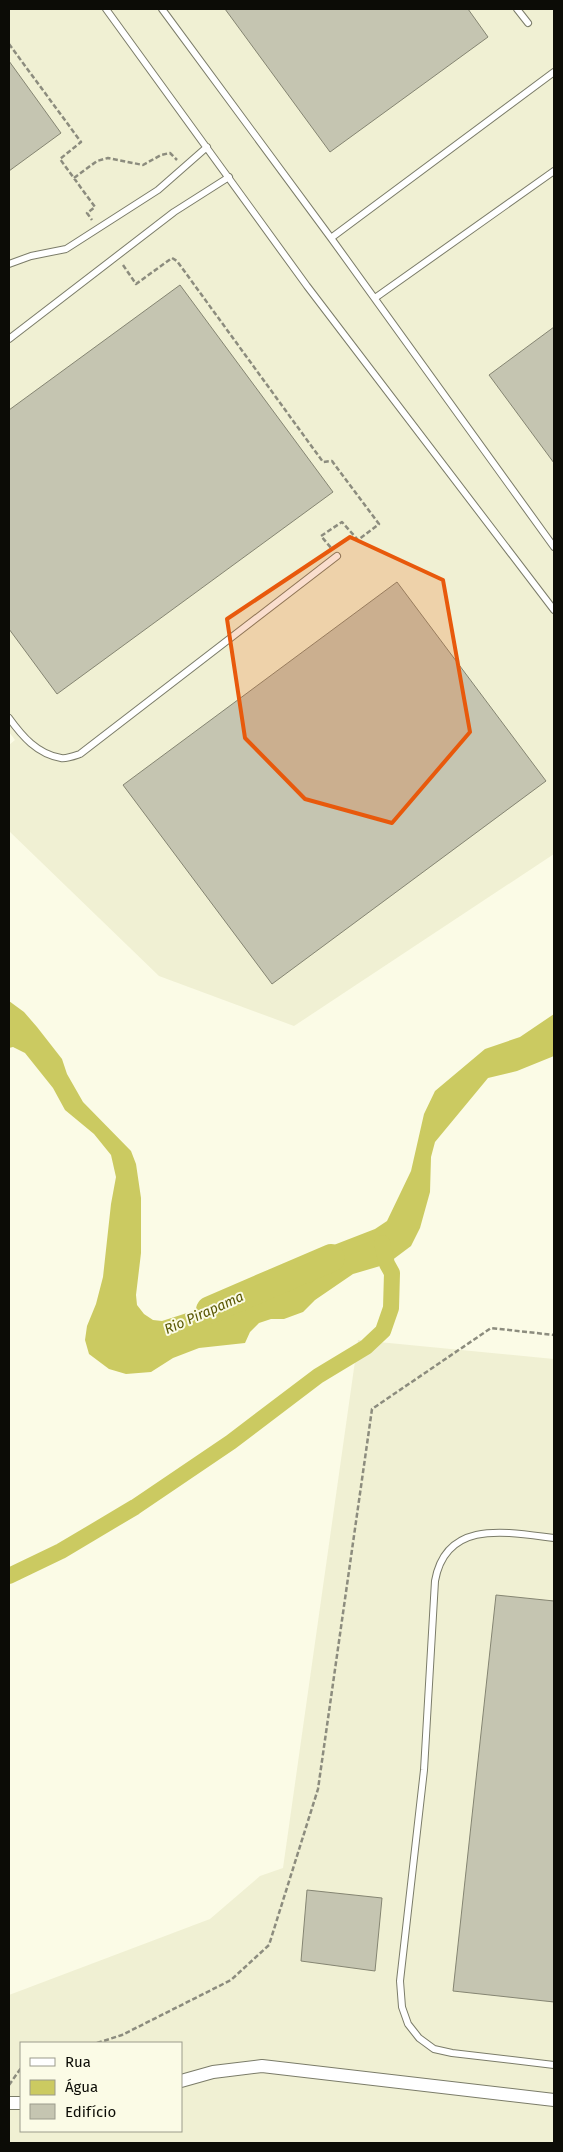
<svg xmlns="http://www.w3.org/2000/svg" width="563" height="2152" viewBox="0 0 563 2152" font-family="'Fira Sans',sans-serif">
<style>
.built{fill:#f0f0d3;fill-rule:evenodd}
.water{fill:#cbca61}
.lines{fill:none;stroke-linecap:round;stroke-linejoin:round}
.canal{stroke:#cbca61;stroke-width:16}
.river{stroke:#cbca61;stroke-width:28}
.building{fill:#c5c5b1;stroke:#858572}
.service-casing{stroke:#7b7c69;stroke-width:8}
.minor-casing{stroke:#7b7c69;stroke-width:14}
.path{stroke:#8c8c7e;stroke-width:2.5;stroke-dasharray:5 2.5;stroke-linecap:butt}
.service{stroke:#fff;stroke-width:6}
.minor{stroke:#fff;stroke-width:12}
.marked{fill:#e8590c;fill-opacity:0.2;stroke:#e8590c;stroke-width:4;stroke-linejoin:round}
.labels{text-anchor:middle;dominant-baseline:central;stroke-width:4;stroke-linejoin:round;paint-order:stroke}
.water-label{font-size:14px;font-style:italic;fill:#595702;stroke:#fbfbe6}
</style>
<rect width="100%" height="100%" fill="#fbfbe6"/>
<path class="built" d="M9,9H554V854L294,1026L159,976L9,831V745L15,740L9,732Z
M358,1340L554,1359V2143H9V1995L210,1919L260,1876L283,1868ZM21,2043H181V2131H21Z"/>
<path class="water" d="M9,1001L24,1012L37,1027L62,1059L67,1074L83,1102L131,1151L136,1164L141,1198V1253L136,1295L137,1305L144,1314L153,1320L162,1321L215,1304L230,1296H259L281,1290L289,1283L305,1260L326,1248L375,1229L387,1221L411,1171L424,1114L435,1091L485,1049L520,1037L554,1014V1056L517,1071L488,1078L435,1142L431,1157L430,1192L420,1228L411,1246L387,1264L353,1274L315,1300L303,1312L284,1319H271L259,1323L250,1332L245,1343L199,1348L173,1358L151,1372L126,1374L109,1369L89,1354L85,1340L87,1326L96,1304L103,1277L111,1204L116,1177L111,1155L94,1134L65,1110L53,1088L25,1053L13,1047L9,1048Z"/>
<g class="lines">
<path class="canal" d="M9,1576L61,1551L135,1507L231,1442L318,1376L366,1347L383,1331L391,1308L392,1273L387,1264L382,1243"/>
<path class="river" d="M210,1310L331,1258"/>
</g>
<path class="building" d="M225,9H468L488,37L330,152Z
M9,61L61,133L9,171Z
M180,285L333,492L57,694L9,629V410Z
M554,327V463L489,375Z
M397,582L546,781L272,984L123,785Z
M496,1595L554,1601V2002L453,1991Z
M307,1890L382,1898L375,1971L301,1961Z"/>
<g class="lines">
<g class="service-casing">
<path id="service" d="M106,9L307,286L554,610
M162,9L331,238L554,547
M517,9L528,23
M331,238L554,72
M9,264L31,256L66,249L158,190L207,147
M375,298L554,171
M9,339L174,212L229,177
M9,718C22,736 37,754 61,758C66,759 74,756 80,754L337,556
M554,1538C507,1532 446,1519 435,1581L424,1770L400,1981L402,2007L408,2024L419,2038L434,2049L452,2053L554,2065"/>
</g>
<g class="minor-casing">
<path id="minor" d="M181,2081L213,2072L262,2066L554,2100
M9,2103H21"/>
</g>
<path class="path" d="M9,44L81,142L60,159L95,207L87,213L92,220
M74,178L97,161L108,158L143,165L161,155L170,153L177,160
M123,265L136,284L172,258L177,261L323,462L332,461L379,524L358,540L342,522L321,536L332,549
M97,2043L122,2035L231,1980L269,1945L318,1789L372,1409L491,1328L554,1335
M9,2085L21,2068"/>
<use href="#service" class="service"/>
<use href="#minor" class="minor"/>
</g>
<path class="marked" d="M350,537L443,580L470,732L392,823L305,799L245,738L227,619Z"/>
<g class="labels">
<g class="water-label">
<text transform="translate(204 1313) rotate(-24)">Rio Pirapama</text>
</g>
</g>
<rect width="563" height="2152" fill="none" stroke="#0c0c06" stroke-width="20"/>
<rect x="20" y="2042" width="162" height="90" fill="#fbfbe6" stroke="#9b9b8c"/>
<rect x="30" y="2058" width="25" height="8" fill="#ffffff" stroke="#9b9b8c"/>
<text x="65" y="2067" font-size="15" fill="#0c0c06">Rua</text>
<rect x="30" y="2080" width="25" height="15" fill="#cbca61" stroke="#9b9b8c"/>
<text x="65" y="2092" font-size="15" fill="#0c0c06">Água</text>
<rect x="30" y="2104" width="25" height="15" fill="#c5c5b1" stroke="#9b9b8c"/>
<text x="65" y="2117" font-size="15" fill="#0c0c06">Edifício</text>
</svg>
